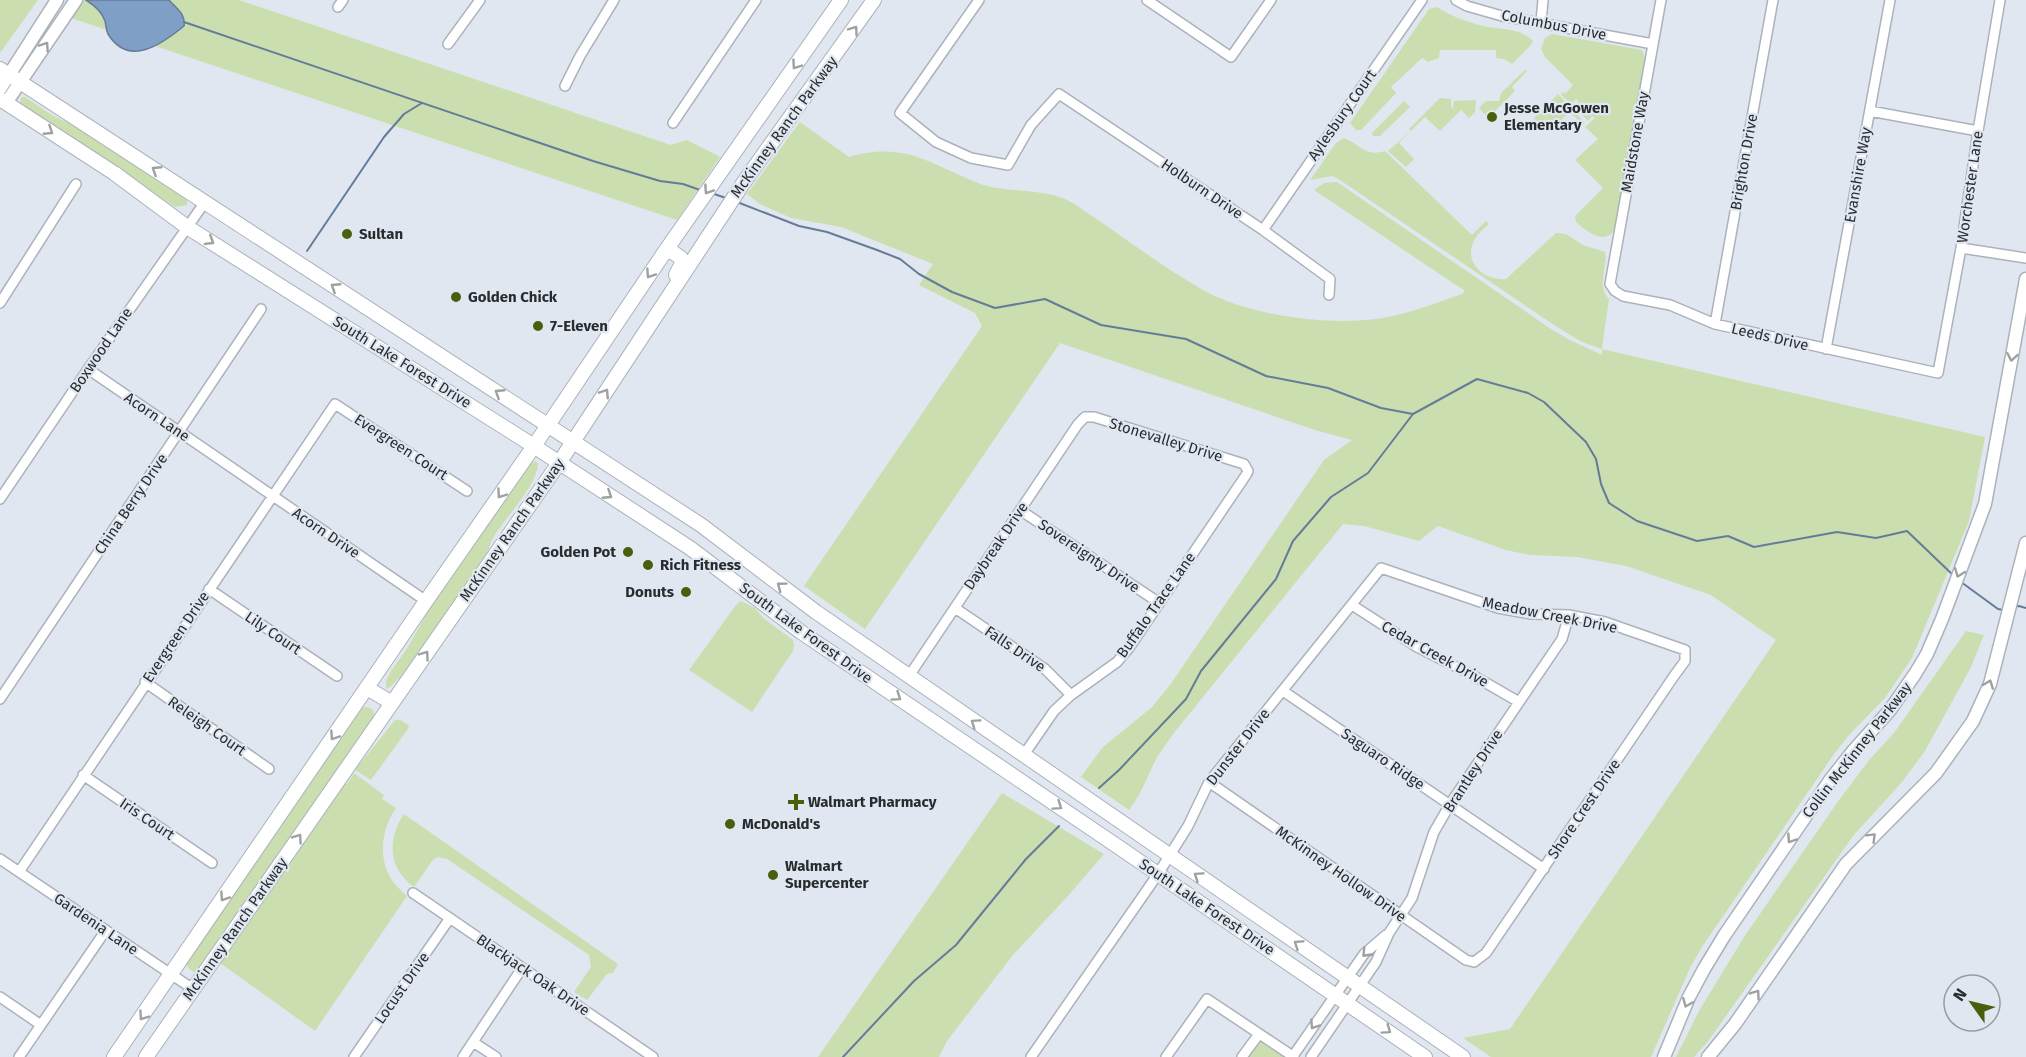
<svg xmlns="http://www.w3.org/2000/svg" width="2026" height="1057" viewBox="0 0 2026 1057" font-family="'Fira Sans',sans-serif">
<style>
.green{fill:#cbdeaf}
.water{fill:#7f9fc6;stroke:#657c99;stroke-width:1.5}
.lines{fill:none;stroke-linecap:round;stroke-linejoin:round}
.stream{stroke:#657c99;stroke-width:2}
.minor-casing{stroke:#abb2ba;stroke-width:12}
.tertiary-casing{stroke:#abb2ba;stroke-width:15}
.secondary-casing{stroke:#abb2ba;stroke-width:16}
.minor{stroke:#fff;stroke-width:9}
.tertiary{stroke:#fff;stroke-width:12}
.secondary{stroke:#fff;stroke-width:14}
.oneway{stroke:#9fa0a1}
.poi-dot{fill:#48600e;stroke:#e0e7f0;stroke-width:2}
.labels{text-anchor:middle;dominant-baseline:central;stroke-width:4.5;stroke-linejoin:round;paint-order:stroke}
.street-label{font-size:15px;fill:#292c2f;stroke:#e0e7f0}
.poi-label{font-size:15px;font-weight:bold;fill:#292c2f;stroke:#e0e7f0;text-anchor:start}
</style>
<rect width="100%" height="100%" fill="#e0e7f0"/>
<path class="green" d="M0,0H38L0,53Z
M84,0H239L671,145L687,140L720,157L677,220L71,18Z
M1437,7C1451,16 1467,22 1483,26C1500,30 1519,27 1533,41L1530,46L1512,64L1504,59L1496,58V50H1440L1439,58L1428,62L1422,58L1391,87L1396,93L1361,130H1356L1350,123L1429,9Z
M1552,34L1642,50L1645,58L1614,231C1603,245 1586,231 1576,222L1575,216L1603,188L1575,160L1598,139L1585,127L1595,118L1592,116L1588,121L1573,106L1579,102L1576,99L1571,104L1561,95L1563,92L1565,94L1573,85L1545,57L1541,49L1545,38Z
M1525,70L1527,71L1512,87L1515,91L1488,118L1479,108L1486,101H1499L1501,93Z
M1558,94L1585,123L1583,125L1570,112L1547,132L1534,118Z
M22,97H25L55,117L76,126L187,198V205L175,207L23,109L20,102Z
M1440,98L1451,99V106L1453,109L1454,101L1476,100L1475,112L1469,118L1461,110L1440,131L1425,117L1399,143L1414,159L1406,167L1388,151L1411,131L1409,129Z
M1404,101L1410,107L1380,136H1373L1372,133Z
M800,122L849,157C906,141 929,164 978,183C1007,194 1039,187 1067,200C1079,206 1090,215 1101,222C1134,245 1168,270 1203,290C1250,317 1344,329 1397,315C1419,310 1441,301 1462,294L1465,291L1314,190L1324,183L1337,182L1554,331L1570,340L1602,355V349L1582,342L1557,327L1337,178L1332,176L1310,180L1336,143L1344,138C1362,145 1364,157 1385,151L1472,235L1486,221L1489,224C1483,229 1476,235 1473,243C1464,265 1487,281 1506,279L1556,233L1566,234L1583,245L1605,252C1608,269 1596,285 1609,299L1602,349L1985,437L1969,521L1912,658L1885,698L1850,734L1834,754L1702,947L1690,968L1651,1057H1491L1463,1038L1510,1029L1776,640L1711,595L1626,566L1577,557L1530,555L1506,550L1438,526L1419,541L1364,526L1343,524L1173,734L1157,757L1139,795L1129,810L1081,777L1102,748L1152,707L1170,685L1324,460L1352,440L1315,430L1060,343L865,629L804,586L982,326L975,313L919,285L933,264L841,227L791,218L760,204L747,194Z
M535,461L538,463C538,484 507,516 496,533C489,544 487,556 481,567C472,585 400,686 386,689V681L391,671L408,647L435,599L525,468Z
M741,601L755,608L763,618L793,640L794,645L793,651L752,712L689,670L736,605Z
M1966,631L1984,635L1970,669L1925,751L1902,782L1853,836L1709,1040L1694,1057H1676L1699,1011L1744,937L1839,800L1870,759L1894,733Z
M364,707H368L373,710L374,715L370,723L203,966L200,971L194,972C187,968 186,966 188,958L359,711Z
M395,720C401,719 405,723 409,726L408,729L371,780L355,770Z
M354,773L384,795L382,799L396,808C381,829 377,861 394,883C398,888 403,892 407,896L315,1031L220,963L344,782L347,784Z
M1002,793L1104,854L1067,897L1013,955L947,1041L939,1057H818Z
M404,814L618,964L613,973L607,974L587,1000L574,992L591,967L589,955L447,859L437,857L432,861L414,887C388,869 387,839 404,814Z
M1260,1042H1264L1286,1057H1248L1257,1043Z"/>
<path class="water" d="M86,0H169C176,8 186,14 184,26C162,44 129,68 108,34C106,30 106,25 105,21C102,12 94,5 86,0Z"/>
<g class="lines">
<path class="stream" d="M184,22L593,161L660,181L683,184L703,191
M711,193L726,198
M737,202L799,226L827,232L877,250L900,259L919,274L952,292L995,308L1045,299L1101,325L1186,339L1266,376L1328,388L1381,408L1413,414
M307,251L384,137L404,114L422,103
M1961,582L1998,609L2003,610
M2014,607L2019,606L2026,608
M1099,788L1119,770L1186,699L1201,671L1276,579L1293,541L1331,497L1368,473L1413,414L1477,379L1528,393L1544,402L1586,442L1596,459L1601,484L1609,503L1637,521L1697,541L1728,536L1754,547L1837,532L1876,538L1907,531L1954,576
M843,1057L914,981L956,945L1026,859L1059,826"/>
<g class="minor-casing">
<path id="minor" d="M979,0L900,113L936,142L971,158L1008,165L1031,125L1059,94L1263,230L1330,279L1329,295
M1147,0L1231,57L1271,0
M1456,0L1467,6L1502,16L1653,44
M1661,0L1610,284L1615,291L1623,296L1670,305L1715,324L1938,373L1961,248L1978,131L2000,0
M338,7L343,0
M1541,22L1543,0
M448,44L480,0
M565,86L580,56L614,0
M1870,111L1978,131
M673,123L756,0
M1263,230L1422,0
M1961,248L2026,258
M0,303L76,184
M1715,324L1773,0
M1826,349L1890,0
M88,369L426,601
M0,499L88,369L205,202
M1020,510L1158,602
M209,589L337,676
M1352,605L1417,647L1474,676L1519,702
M955,608L1045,669L1071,695
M909,676L1078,424L1085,417H1094L1244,464L1248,471L1246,475L1129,648L1117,662L1071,695L1054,711L1023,756
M145,682L269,769
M1283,691L1544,869
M0,699L261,309
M83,775L212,863
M0,859L193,989
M19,872L335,404L467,491
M413,893L653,1057
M0,997L41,1025
M473,1042L496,1057
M1293,1056L1364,954L1386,935
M19,1057L106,930
M354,1057L450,918
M463,1057L522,968
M1031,1057L1158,874L1188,826L1209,782L1381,568L1498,608L1531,614L1569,615L1605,622L1685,650V661L1674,676L1486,953L1474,962L1466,960L1209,782
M1166,1057L1207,999L1294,1057
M1242,1057L1259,1034
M1311,1057L1376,962L1389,933L1412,898L1434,832L1452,801L1562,639L1569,615"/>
</g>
<g class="tertiary-casing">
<path id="tertiary" d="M0,89L57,0
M6,103L76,0
M1664,1057L1689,997L1704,969L1724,936L1831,779L1854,750L1890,710L1915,674L1927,654L1942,619L1985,504L2026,279
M1708,1057L1735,1024L1846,864L1936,773L1973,721L1990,684L2026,543"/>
</g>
<g class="secondary-casing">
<path id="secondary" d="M0,69L701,525L816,612L1463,1057
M0,99L114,173L187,227L526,441L690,548L801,632L1120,848L1425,1057
M664,253L671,251L681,258L682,263L676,275
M367,688L392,703
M114,1057L426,601L534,446L664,253L841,0
M146,1057L559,463L746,179L874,0"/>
</g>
<use href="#minor" class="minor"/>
<use href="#tertiary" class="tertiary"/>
<use href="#secondary" class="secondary"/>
</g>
<defs><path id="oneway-chevron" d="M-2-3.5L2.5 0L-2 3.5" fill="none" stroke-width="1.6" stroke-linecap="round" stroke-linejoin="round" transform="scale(1.5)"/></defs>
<g class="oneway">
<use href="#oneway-chevron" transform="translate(854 30) rotate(-55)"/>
<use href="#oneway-chevron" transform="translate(45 46) rotate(-56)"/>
<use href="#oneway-chevron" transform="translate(796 65) rotate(125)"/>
<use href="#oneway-chevron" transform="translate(49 131) rotate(33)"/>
<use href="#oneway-chevron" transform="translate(156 170) rotate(-147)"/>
<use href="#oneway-chevron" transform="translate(708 190) rotate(124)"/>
<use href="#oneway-chevron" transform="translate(210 241) rotate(32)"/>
<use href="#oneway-chevron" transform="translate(650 274) rotate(124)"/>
<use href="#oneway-chevron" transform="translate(335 287) rotate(-147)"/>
<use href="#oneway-chevron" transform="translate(2012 357) rotate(100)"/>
<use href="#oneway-chevron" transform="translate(499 393) rotate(-147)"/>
<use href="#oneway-chevron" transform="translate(605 393) rotate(-57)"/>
<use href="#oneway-chevron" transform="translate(501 494) rotate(125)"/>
<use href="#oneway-chevron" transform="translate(608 495) rotate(33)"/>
<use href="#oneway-chevron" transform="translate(1959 573) rotate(111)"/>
<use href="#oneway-chevron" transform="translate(781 586) rotate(-143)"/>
<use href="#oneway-chevron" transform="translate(425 655) rotate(-55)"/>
<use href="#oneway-chevron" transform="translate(1989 684) rotate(-69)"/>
<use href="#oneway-chevron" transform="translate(897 697) rotate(34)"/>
<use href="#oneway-chevron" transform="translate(975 723) rotate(-145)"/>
<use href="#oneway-chevron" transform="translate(334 736) rotate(124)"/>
<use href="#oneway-chevron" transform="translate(1058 806) rotate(34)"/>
<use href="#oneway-chevron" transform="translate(1872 837) rotate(-45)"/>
<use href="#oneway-chevron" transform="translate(298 838) rotate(-55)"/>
<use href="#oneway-chevron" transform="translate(1791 839) rotate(124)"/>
<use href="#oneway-chevron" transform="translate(1198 876) rotate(-146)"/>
<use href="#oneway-chevron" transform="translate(224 897) rotate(124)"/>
<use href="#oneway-chevron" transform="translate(1298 944) rotate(-146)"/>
<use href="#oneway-chevron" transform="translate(1366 953) rotate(134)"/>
<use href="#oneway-chevron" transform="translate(1756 994) rotate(-55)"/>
<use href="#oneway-chevron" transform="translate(1687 1003) rotate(113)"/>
<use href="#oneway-chevron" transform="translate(143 1016) rotate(125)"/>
<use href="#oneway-chevron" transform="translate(1314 1025) rotate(124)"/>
<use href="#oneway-chevron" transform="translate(1387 1030) rotate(35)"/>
</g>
<g class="poi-dot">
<circle cx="1492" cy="117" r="6"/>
<circle cx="347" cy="234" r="6"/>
<circle cx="456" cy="297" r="6"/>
<circle cx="538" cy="326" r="6"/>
<circle cx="628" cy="552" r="6"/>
<circle cx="648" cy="565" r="6"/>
<circle cx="686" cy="592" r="6"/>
<path d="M793 793h6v6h6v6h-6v6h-6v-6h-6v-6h6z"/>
<circle cx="730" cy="824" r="6"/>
<circle cx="773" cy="875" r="6"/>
</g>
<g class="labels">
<g class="street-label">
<text transform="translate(1554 25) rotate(11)">Columbus Drive</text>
<text transform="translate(1342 115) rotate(-55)">Aylesbury Court</text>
<text transform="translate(784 127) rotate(-54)">McKinney Ranch Parkway</text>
<text transform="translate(1635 142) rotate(-80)">Maidstone Way</text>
<text transform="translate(1744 162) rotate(-80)">Brighton Drive</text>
<text transform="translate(1858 175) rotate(-80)">Evanshire Way</text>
<text transform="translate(1970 187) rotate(-82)">Worchester Lane</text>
<text transform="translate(1202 189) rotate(34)">Holburn Drive</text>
<text transform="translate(1770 337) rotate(13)">Leeds Drive</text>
<text transform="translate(101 350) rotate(-56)">Boxwood Lane</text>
<text transform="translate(402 362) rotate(32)">South Lake Forest Drive</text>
<text transform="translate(157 417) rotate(34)">Acorn Lane</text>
<text transform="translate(1166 440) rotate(17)">Stonevalley Drive</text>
<text transform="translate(401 447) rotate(33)">Evergreen Court</text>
<text transform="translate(131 504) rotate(-56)">China Berry Drive</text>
<text transform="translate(512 530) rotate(-55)">McKinney Ranch Parkway</text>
<text transform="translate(326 533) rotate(34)">Acorn Drive</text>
<text transform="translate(996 546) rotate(-56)">Daybreak Drive</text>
<text transform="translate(1089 556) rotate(34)">Sovereignty Drive</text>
<text transform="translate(1156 605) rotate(-55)">Buffalo Trace Lane</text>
<text transform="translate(1550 615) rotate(11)">Meadow Creek Drive</text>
<text transform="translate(273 633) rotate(34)">Lily Court</text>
<text transform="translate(806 633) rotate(36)">South Lake Forest Drive</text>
<text transform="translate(176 637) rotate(-56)">Evergreen Drive</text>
<text transform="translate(1015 649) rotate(34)">Falls Drive</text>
<text transform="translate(1435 654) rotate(29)">Cedar Creek Drive</text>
<text transform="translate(207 726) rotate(35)">Releigh Court</text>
<text transform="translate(1238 747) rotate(-52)">Dunster Drive</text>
<text transform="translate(1857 750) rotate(-52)">Collin McKinney Parkway</text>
<text transform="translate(1383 759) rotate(34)">Saguaro Ridge</text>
<text transform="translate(1473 771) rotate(-57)">Brantley Drive</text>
<text transform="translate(1584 809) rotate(-56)">Shore Crest Drive</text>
<text transform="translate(147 819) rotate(34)">Iris Court</text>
<text transform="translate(1341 874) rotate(35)">McKinney Hollow Drive</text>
<text transform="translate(1207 907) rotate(34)">South Lake Forest Drive</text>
<text transform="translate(96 924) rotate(34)">Gardenia Lane</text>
<text transform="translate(235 929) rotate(-55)">McKinney Ranch Parkway</text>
<text transform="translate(533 975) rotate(34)">Blackjack Oak Drive</text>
<text transform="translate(402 988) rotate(-55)">Locust Drive</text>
</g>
<g class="poi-label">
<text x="1504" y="108">Jesse McGowen<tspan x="1504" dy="17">Elementary</tspan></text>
<text x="359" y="234">Sultan</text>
<text x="468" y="297">Golden Chick</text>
<text x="550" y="326">7-Eleven</text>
<text x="616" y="552" text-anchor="end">Golden Pot</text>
<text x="660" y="565">Rich Fitness</text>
<text x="674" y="592" text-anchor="end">Donuts</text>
<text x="808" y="802">Walmart Pharmacy</text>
<text x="742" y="824">McDonald's</text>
<text x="785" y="866">Walmart<tspan x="785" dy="17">Supercenter</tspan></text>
</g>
</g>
<g transform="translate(1972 1003) rotate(304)"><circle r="28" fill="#e0e7f0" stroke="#979ca3" stroke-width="1.5"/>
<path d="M0-4.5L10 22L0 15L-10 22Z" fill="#48600e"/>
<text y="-9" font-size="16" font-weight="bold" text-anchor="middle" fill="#292c2f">N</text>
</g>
</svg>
